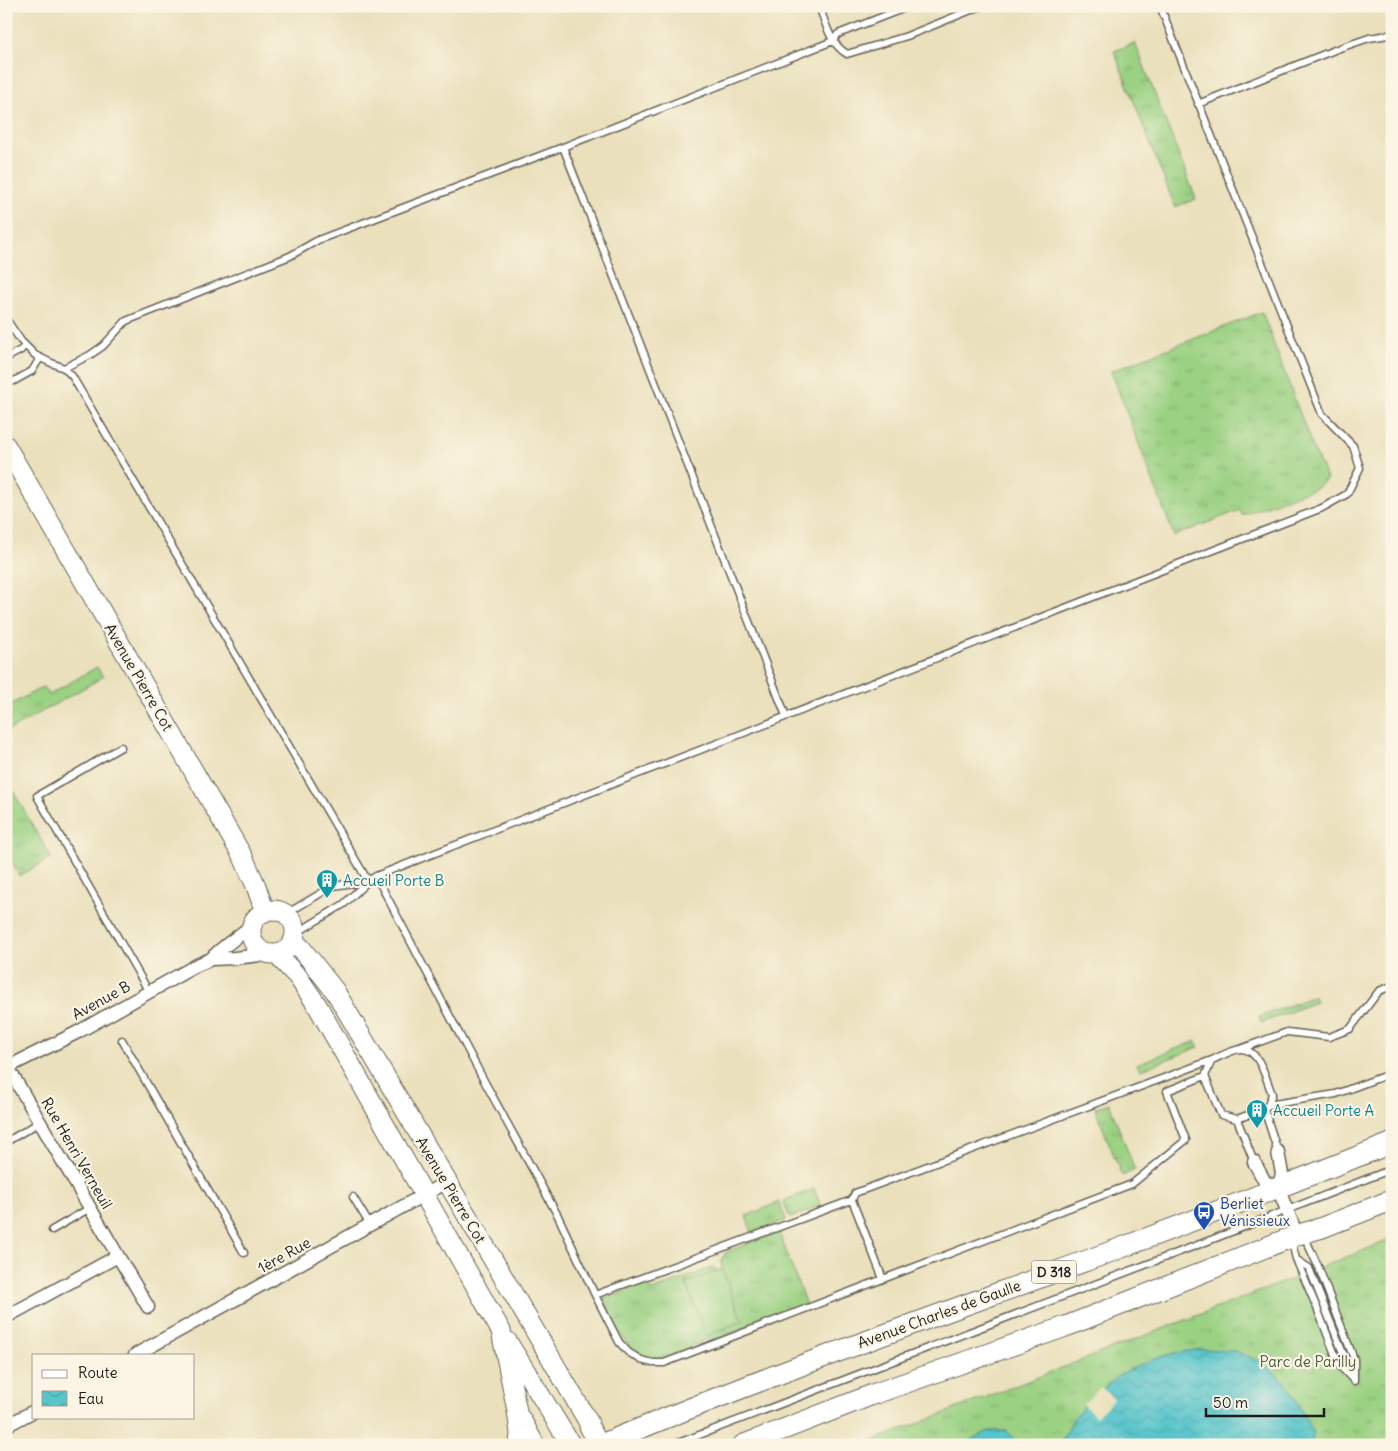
<svg xmlns="http://www.w3.org/2000/svg" width="1398" height="1451" viewBox="0 0 1398 1451" font-family="Delius,sans-serif">
<style>
.grass{fill:url(#grass-tufts);stroke:#5c7650}
.pitch{fill:#9bd183;stroke:#5c7650}
.water{fill:url(#water-waves);stroke:#3a7074}
.pier{fill:#eae0bc}
.lines{fill:none;stroke-linecap:round;stroke-linejoin:round}
.lane-casing{stroke:#646154;stroke-width:9}
.street-casing{stroke:#646154;stroke-width:15}
.secondary-casing{stroke:#646154;stroke-width:21}
.primary-casing{stroke:#646154;stroke-width:22}
.lane{stroke:#fff;stroke-width:6}
.street{stroke:#fff;stroke-width:12}
.secondary{stroke:#fff;stroke-width:19}
.primary{stroke:#fff;stroke-width:20}
.labels{text-anchor:middle;dominant-baseline:central;stroke-width:4.5;stroke-linejoin:round;paint-order:stroke}
.shield{fill:#fcf5e5;stroke:#5f5d58;stroke-width:1}
.shield-label{font-size:14px;font-weight:bold;fill:#1c1c1c}
.street-label{font-size:15px;fill:#1c1c1c;stroke:#fcf5e5}
.culture-label{font-size:15px;fill:#0d838f;stroke:#fcf5e5;text-anchor:start}
.transit-label{font-size:15px;fill:#164399;stroke:#fcf5e5;text-anchor:start}
.park-label{font-size:15px;fill:#485b40;stroke:#fcf5e5}
</style>
<defs>
<pattern id="grass-tufts" width="24" height="20" patternUnits="userSpaceOnUse" patternTransform="scale(1.25)"><rect width="24" height="20" fill="#9bd183"/><path d="M3 7l-1-3M5 7V3M7 7l1-3M15 17l-1-3M17 17v-4M19 17l1-3" fill="none" stroke="#85b371"/></pattern>
<pattern id="water-waves" width="16" height="10" patternUnits="userSpaceOnUse" patternTransform="scale(1.25)"><rect width="16" height="10" fill="#58c5cb"/><path d="M0 5q4-4 8 0t8 0" fill="none" stroke="#4ca9ae"/></pattern>
</defs>
<rect width="100%" height="100%" fill="#fcf5e5"/>
<filter id="ink" filterUnits="userSpaceOnUse"><feTurbulence type="fractalNoise" baseFrequency=".02" numOctaves="2"/><feDisplacementMap in="SourceGraphic" scale="10" xChannelSelector="R" yChannelSelector="G"/><feConvolveMatrix kernelMatrix="1 2 1 2 8 2 1 2 1" color-interpolation-filters="sRGB"/></filter>
<filter id="wash" filterUnits="userSpaceOnUse"><feTurbulence type="fractalNoise" baseFrequency=".0096" numOctaves="4" result="noise"/><feDisplacementMap in="SourceGraphic" scale="20" xChannelSelector="R" yChannelSelector="G"/><feGaussianBlur stdDeviation="1.12" result="paint"/><feColorMatrix in="noise" values="0 0 0 0 0 0 0 0 0 0 0 0 0 0 0 0 0 1.4 0 .05"/><feComposite in="paint" operator="in"/></filter>
<g filter="url(#wash)">
<rect width="100%" height="100%" fill="#eae0bc"/>
<path class="grass" d="M1135,43L1196,199L1175,207L1114,51Z
M1262,312L1314,451L1327,479L1316,488L1242,515L1240,510L1174,536L1111,371Z
M97,667L103,677L6,732V707L43,687L49,695Z
M6,778L51,858L19,876L6,852Z
M1314,996L1316,1002L1261,1023L1259,1017Z
M1196,1041L1199,1047L1140,1070L1137,1064Z
M1109,1103L1135,1170L1122,1176L1095,1108Z
M814,1189L821,1206L790,1218L783,1201Z
M779,1202L786,1220L752,1233L746,1216Z
M779,1232L806,1305L709,1342L707,1339C694,1345 670,1357 657,1359C630,1363 611,1319 604,1299L648,1282L652,1291L714,1267L717,1271L686,1283L706,1335L742,1321L722,1269V1259L726,1252Z
M1392,1239V1445H862L1284,1282L1295,1278V1276L1296,1277Z"/>
<path class="pitch" d="M722,1269L742,1321L706,1336L686,1283Z"/>
<path class="water" d="M1202,1349L1235,1351L1261,1362L1288,1385L1313,1433L1312,1445H1059L1074,1418L1090,1400L1119,1375L1146,1362L1174,1353Z
M989,1431H1007L1021,1445H966L972,1439Z"/>
<path class="pier" d="M1101,1387L1114,1399L1096,1417L1083,1404Z"/>
</g>
<g filter="url(#ink)">
<g class="lines">
<g class="lane-casing">
<path id="lane" d="M819,6C826,24 830,44 847,54L907,36L981,6
M1198,104L1337,49L1369,38L1388,35L1392,38
M6,319L21,341L35,355L49,362L64,368L72,376L368,881
M6,358L21,350L25,345
M64,368L90,355L103,346L126,321L290,256L318,240L563,147
M6,383L14,381L32,371L40,358
M786,716L563,147L833,41L838,34L910,6
M121,747L37,796L149,992
M376,876L482,1077L558,1216L595,1295L619,1342L628,1352L641,1360L653,1363H664L883,1279
M286,914L333,886L367,881
M295,934L344,904L368,881L376,876L1322,508L1347,494L1360,468L1353,446L1322,414L1160,6
M122,1040L244,1253
M1240,1049L1287,1032L1329,1037L1350,1029L1379,991L1392,986
M1205,1076L1167,1091L1186,1140L1132,1184L883,1279L852,1200L855,1193L1212,1060
M1268,1105L1272,1094C1266,1080 1260,1049 1241,1049C1234,1049 1219,1057 1212,1060L1205,1076L1221,1115L1237,1119L1264,1109L1268,1105L1336,1094L1392,1073
M1264,1109L1278,1152
M1237,1119L1254,1162
M6,1142L40,1122
M353,1197L370,1225
M52,1230L90,1208
M1297,1235L1306,1240L1318,1266L1354,1359V1381L1339,1365L1317,1308L1296,1259L1293,1247Z
M1297,1260L1309,1268L1353,1378
M595,1295L852,1200
M673,1445L1208,1241L1392,1169"/>
</g>
<g class="street-casing">
<path id="street" d="M211,959C223,945 239,937 253,924
M6,1064L118,1256L6,1317
M6,1068L78,1032L197,965L211,959L235,958L269,954
M1278,1152L1282,1174L1278,1188L1297,1235
M1254,1162L1265,1182L1278,1188
M118,1256L148,1307
M135,1355L447,1182
M6,1426L34,1411"/>
</g>
<g class="secondary-casing">
<path id="secondary" d="M6,446L243,857L256,886L265,912
M251 932a22 22 0 1 1 44 0a22 22 0 1 1-44 0Z
M294,941L301,948L335,991L589,1423V1426L599,1445
M276,954L298,977L317,1005L501,1331L517,1411L520,1433L519,1445
M507,1341L571,1445
M521,1419L535,1445"/>
</g>
<g class="primary-casing">
<path id="primary" d="M600,1445C770,1374 945,1313 1118,1249C1209,1215 1301,1179 1392,1143
M743,1445L874,1394L1067,1326L1297,1235L1321,1228L1392,1200"/>
</g>
<use href="#lane" class="lane"/>
<use href="#street" class="street"/>
<use href="#secondary" class="secondary"/>
<use href="#primary" class="primary"/>
</g>
</g>
<defs>
<g id="building-pin" transform="scale(1.125)"><path d="M0 17L-7.5 6A9.5 9.5 0 1 1 7.5 6Z" fill="#0f9aa8" stroke="#fcf5e5"/><path d="M-4-6H4V6H1V3H-1V6H-4ZM-2.5-4.3h1.7v1.8h-1.7ZM.8-4.3h1.7v1.8H.8ZM-2.5-1h1.7V.8h-1.7ZM.8-1h1.7V.8H.8Z" fill="#fff"/></g>
<g id="bus-pin" transform="scale(1.125)"><path d="M0 17L-7.5 6A9.5 9.5 0 1 1 7.5 6Z" fill="#1a4fb4" stroke="#fcf5e5"/><path d="M-5-6H5V4H4V6H2V4H-2V6H-4V4H-5ZM-3.5-4V0h7V-4ZM-3.5 1.2v1.5H-2V1.2ZM2 1.2v1.5H3.5V1.2Z" fill="#fff"/></g>
</defs>
<g fill-rule="evenodd">
<use href="#building-pin" x="327" y="880"/>
<use href="#building-pin" x="1257" y="1110"/>
<use href="#bus-pin" x="1204" y="1212"/>
</g>
<g class="labels">
<rect class="shield" x="1031.5" y="1260.5" width="45" height="23" rx="4"/>
<g class="shield-label">
<text x="1054" y="1272">D 318</text>
</g>
<g class="street-label">
<text transform="translate(139 677) rotate(60)">Avenue Pierre Cot</text>
<text transform="translate(101 1000) rotate(-29)">Avenue B</text>
<text transform="translate(77 1153) rotate(60)">Rue Henri Verneuil</text>
<text transform="translate(451 1190) rotate(59)">Avenue Pierre Cot</text>
<text transform="translate(284 1255) rotate(-29)">1ère Rue</text>
<text transform="translate(939 1314) rotate(-20)">Avenue Charles de Gaulle</text>
</g>
<g class="culture-label">
<text x="343" y="880">Accueil Porte B</text>
<text x="1273" y="1110">Accueil Porte A</text>
</g>
<g class="transit-label">
<text x="1220" y="1203">Berliet<tspan x="1220" dy="17">Vénissieux</tspan></text>
</g>
<g class="park-label">
<text x="1308" y="1361">Parc de Parilly</text>
</g>
</g>
<rect width="1398" height="1451" fill="none" stroke="#fcf5e5" stroke-width="25"/>
<rect x="32" y="1354" width="162" height="65" fill="#fcf5e5" stroke="#a29e95"/>
<rect x="42" y="1370" width="25" height="8" fill="#ffffff" stroke="#a29e95"/>
<text x="78" y="1378" font-size="15" fill="#1c1c1c">Route</text>
<rect x="42" y="1391" width="25" height="15" fill="url(#water-waves)" stroke="#a29e95"/>
<text x="78" y="1404" font-size="15" fill="#1c1c1c">Eau</text>
<path d="M1206 1408v8h118v-8" fill="none" stroke="#1c1c1c" stroke-width="2.5"/>
<text x="1213" y="1408" font-size="15" fill="#1c1c1c" stroke="#fcf5e5" stroke-width="4" paint-order="stroke">50 m</text>
</svg>
